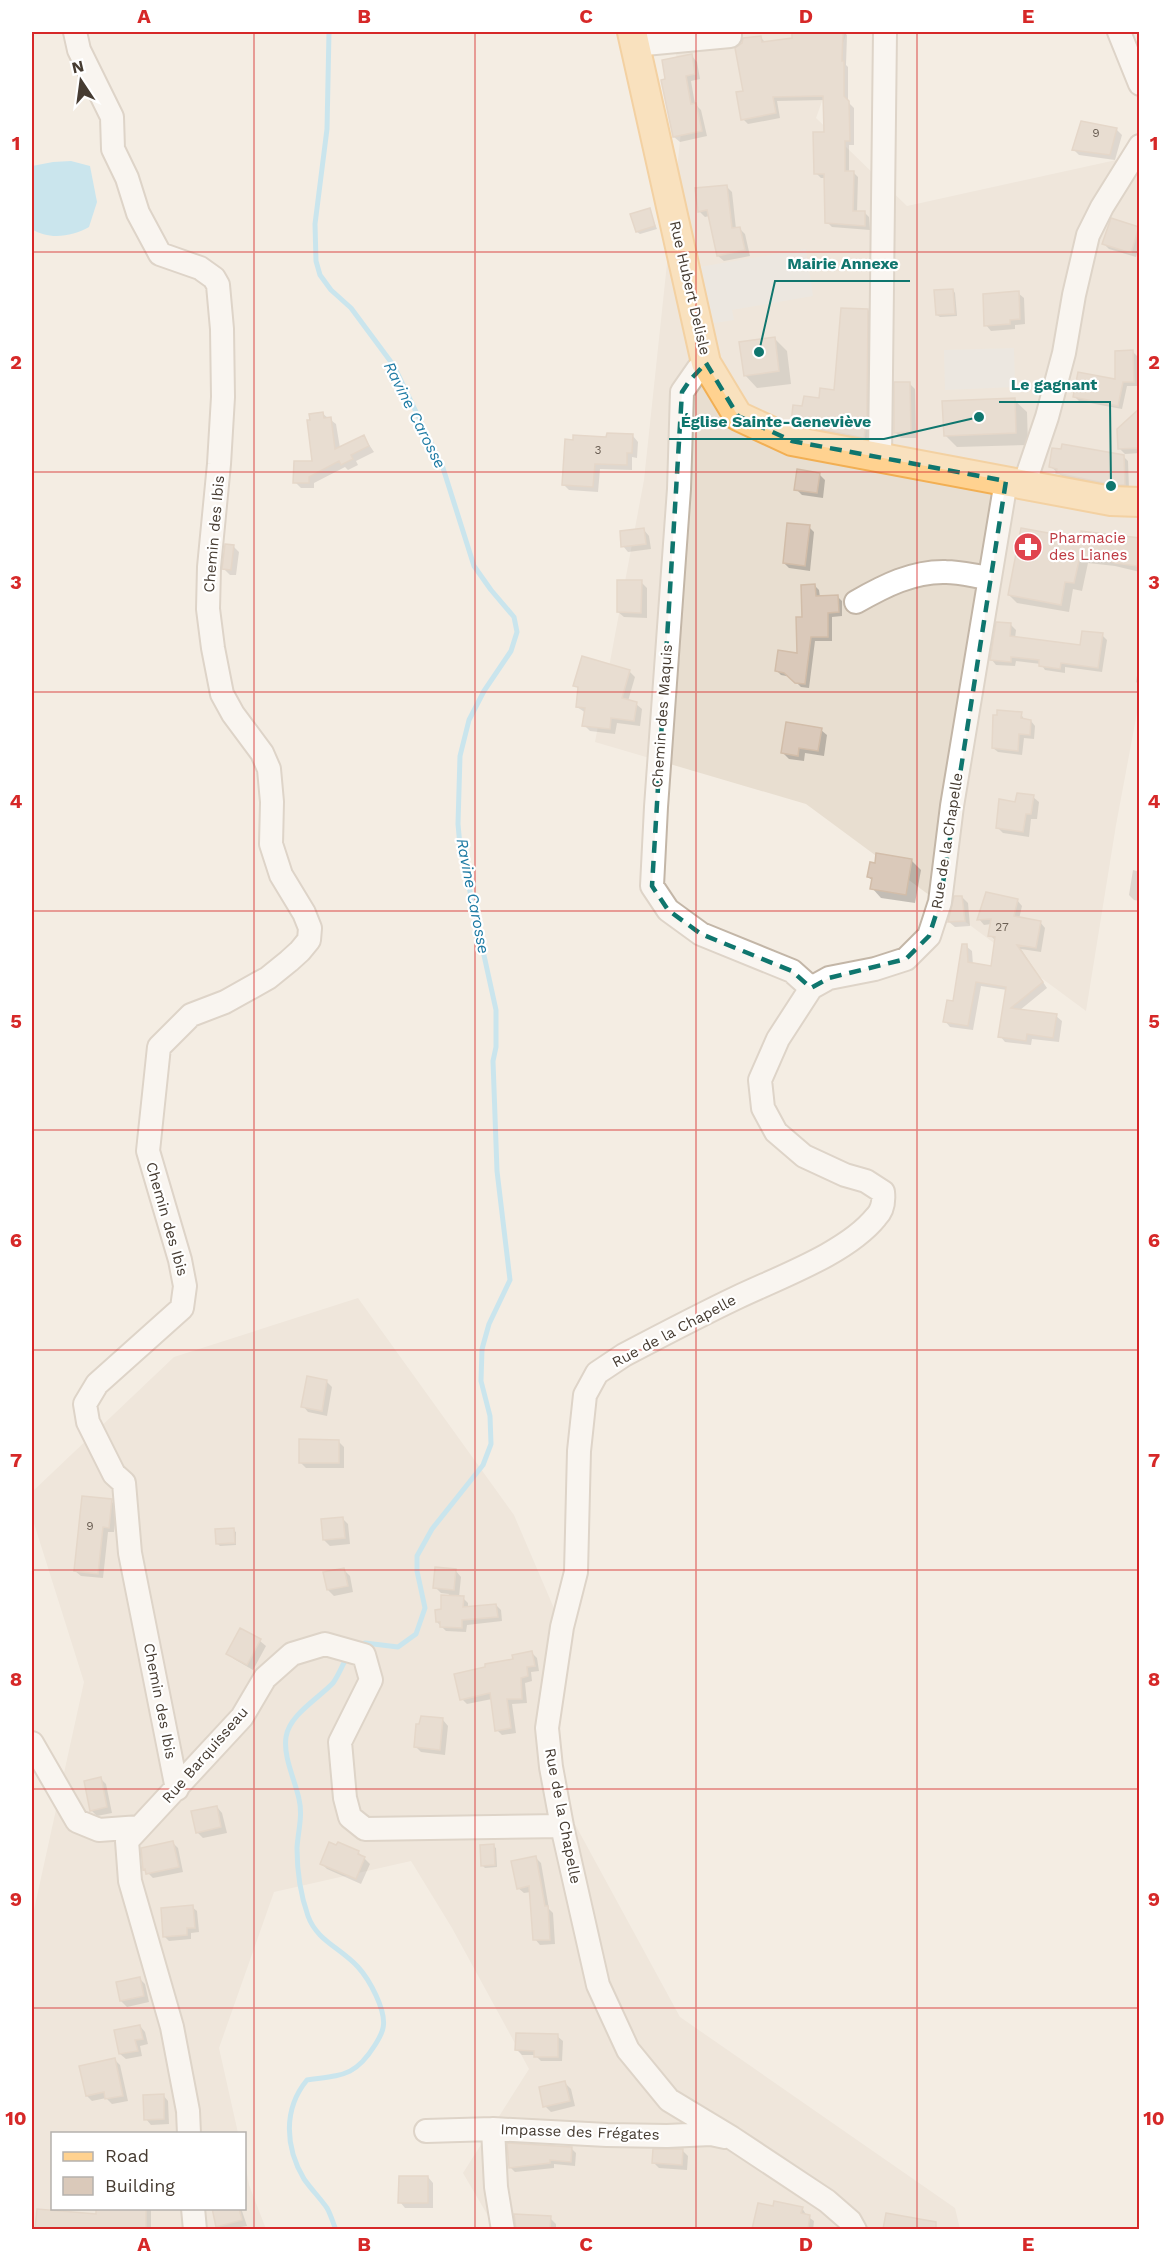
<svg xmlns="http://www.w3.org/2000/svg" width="1171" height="2261" viewBox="0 0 1171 2261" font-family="'Work Sans',sans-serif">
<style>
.residential{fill:#e8ded0}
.parking{fill:#e3e0dc}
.water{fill:#97dcf9}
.shadow{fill:#0003}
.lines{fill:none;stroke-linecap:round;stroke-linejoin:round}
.stream{stroke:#97dcf9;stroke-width:5}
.building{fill:#dac9ba;stroke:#d2bda9;stroke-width:1.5}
.minor-casing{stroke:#c3b6a7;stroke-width:26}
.major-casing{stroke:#f2af53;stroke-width:32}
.minor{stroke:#fff;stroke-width:22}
.major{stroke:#ffd290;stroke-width:28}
.marked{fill:none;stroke:#0f766e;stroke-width:4.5;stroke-dasharray:12 8;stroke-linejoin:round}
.grid{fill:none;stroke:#d62828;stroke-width:1.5;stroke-opacity:0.55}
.labels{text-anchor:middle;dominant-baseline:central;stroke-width:4.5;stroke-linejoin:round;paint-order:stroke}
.number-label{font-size:12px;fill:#6b5f54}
.street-label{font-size:15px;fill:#463c32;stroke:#fff}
.health-label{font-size:15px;fill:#be3a42;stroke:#fff;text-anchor:start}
.water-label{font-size:16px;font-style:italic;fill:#1e7ba4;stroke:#fff}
.leader{fill:none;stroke:#0f766e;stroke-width:2}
.callout-dot{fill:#0f766e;stroke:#fff;stroke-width:2}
.callout-label{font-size:16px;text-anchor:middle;font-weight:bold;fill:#0f766e;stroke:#fff;stroke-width:4.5;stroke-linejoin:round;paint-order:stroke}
.neatline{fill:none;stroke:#d62828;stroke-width:2}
.grid-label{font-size:20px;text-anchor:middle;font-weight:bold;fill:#d62828}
</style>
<rect width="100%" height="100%" fill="#f4ede3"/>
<path class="residential" d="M671,32H847L816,118L907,206L1139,155V702L1116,825L1086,1011L806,804L595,742L644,480L685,94Z
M358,1298L514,1515L562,1627L558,1793L680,2017L955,2208L960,2229L504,2230L491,2221L463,2173L529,2069L452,1928L411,1861L274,1892L219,2048L238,2133L52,2134V2208H244L245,2162L249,2185L266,2229L32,2230V1919L84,1682L32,1517V1492L174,1357Z"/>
<path class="parking" d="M806,249L813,296L732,310L734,320L708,324L699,267Z
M1014,348L1015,387L945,390L944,350Z"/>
<path class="water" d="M71,161L90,166L97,202L89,227C72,237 48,240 32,229V166L53,162Z"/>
<path class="shadow" d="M793,32H844L847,35L846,65L848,67V102L854,108V145H849V172H853L858,177L857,212H864L869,217L870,230L832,227L827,222L825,178H821L816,173L825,133V100L777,101L780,118L748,124L743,119L744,92L760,37L765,42L793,39Z
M692,56L697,62L700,79L691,81L695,104L701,110L707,136L680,142L674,137L667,81Z
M1116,129L1122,135L1115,160L1079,155L1074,150Z
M726,186L732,192L736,229L739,228L745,234L750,256L724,261L718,256L709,216L705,217L699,211Z
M649,210L657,229L640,234L637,232Z
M1138,228L1140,245L1136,257L1109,249L1104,244Z
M953,290L955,293L957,316L940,317L937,315Z
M1018,293L1024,298L1025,324L1015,325V329L991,331L986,325Z
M868,310L879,322L875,448L804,433L793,422L804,408L836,391Z
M775,339L787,351L791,384L757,388L745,375Z
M1133,352L1137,356L1138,386H1127L1122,409L1079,401L1074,396L1117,381Z
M909,383L915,389L916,438H901L895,432Z
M1014,400L1027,412L1028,445L957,447L945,435Z
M1139,410L1140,453L1125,454L1119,448Z
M323,414L336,424L340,448L364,437L374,452L356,461L358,465L348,470L345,467L314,483V488H301L295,482L314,463L312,421Z
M633,436L638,442L637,458L632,457V470L600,469L598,492L569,490L564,485L608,438Z
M1123,456L1128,461L1129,489L1063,477L1051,467Z
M819,474L825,480L823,498L802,495L796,489Z
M809,527L814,532L810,571L789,568L784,563Z
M644,530L649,536L651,549L628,552L623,546Z
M1082,540H1140V572L1115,566L1088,563L1082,591L1073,589L1069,612L1017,603L1009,595Z
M233,546L239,552L236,575H230L224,569Z
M641,582L647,588V618L624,617L618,612Z
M815,586L819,590L820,597L837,596L842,601V616L832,617V641H815L809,688L801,687L791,677L781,675L777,671L798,655L803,618Z
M1011,625L1016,630L1015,638L1081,647L1102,635L1107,640L1102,672L1065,667V673L1045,670L1041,664L1016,661L1015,666L996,665L992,660Z
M1140,657V685L1136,682Z
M629,671L635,677L628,701L636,704L642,709L640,726L617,723L615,734L590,731L584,725L586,713L577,707L579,690L575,685Z
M1021,714L1025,721H1031L1035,726L1034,739L1024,738L1022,755L998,752L993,748Z
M821,730L827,735L824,756L805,753L804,761L789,759L783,753Z
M1033,797L1039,802L1037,819H1031L1029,837L1003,833L997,827Z
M911,860L921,870L915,903L881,898L872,888L873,881L868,877Z
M1133,870L1140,872V901L1134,900L1129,895Z
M962,897L968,903L970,926L955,927L949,922Z
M1017,900L1022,906L1019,919L1040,922L1045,928L1041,952L1021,949L1047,988L1020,1010L1056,1016L1062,1021L1059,1042L1032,1039L1031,1045L1005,1042L1000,1036L1007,990L981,986L973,1030L950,1027L945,1021L954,1003L966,946L972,951L973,965L992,967L996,941L990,935L991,924L984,925L979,919Z
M326,1381L332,1387L327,1416L308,1412L303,1406Z
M338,1441L344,1447V1468H306L300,1462Z
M111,1501L117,1507L114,1532H108L103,1578L81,1576L75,1571Z
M342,1518L348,1524L350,1544L330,1546L324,1540Z
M233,1530L236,1532V1545L220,1546L217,1543Z
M344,1570L350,1576L353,1592L334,1596L328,1590Z
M456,1571L461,1577L459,1597L463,1598L468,1603V1608L496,1605L501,1610L502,1621L467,1625L466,1632L446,1631L437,1622L449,1594L441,1593L435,1587Z
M260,1641L266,1646L253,1670L234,1659L228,1653Z
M531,1652L537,1658L539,1671L531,1672L532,1681L525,1683L527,1703L512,1704L516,1733L502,1735L497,1730L492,1699L467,1704L462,1699L514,1660Z
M443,1720L448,1726L445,1755L421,1752L415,1746Z
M101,1779L106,1784L112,1813L97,1816L91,1810Z
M217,1807L222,1813L227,1833L203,1838L197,1832Z
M173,1843L178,1848L183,1872L153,1878L144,1869Z
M493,1846L496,1848L497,1867L485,1868L483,1866Z
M358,1852L370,1864L361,1884L327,1869L321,1863Z
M535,1857L541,1863L549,1909L553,1913L555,1944L540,1945L535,1939L531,1892L524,1893L518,1888Z
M192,1907L197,1911L199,1932L191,1933V1939L169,1941L164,1936Z
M139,1978L145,1984L149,2002L127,2007L121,2001Z
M140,2026L145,2032L148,2044L140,2046L142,2056L126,2059L120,2054Z
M557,2036L563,2041L562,2061H541L535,2055H522L517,2050Z
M115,2060L120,2065L128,2101L112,2104L106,2098L92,2101L87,2096Z
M565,2083L571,2089L575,2106L551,2112L545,2106Z
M163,2095L168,2101L169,2124L151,2125L146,2119Z
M571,2148L576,2153L575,2166L554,2164V2168L515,2172L510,2167Z
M682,2150L688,2156L687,2170L659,2168L653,2162Z
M428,2177L433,2183V2208H405L400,2202Z
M759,2204L774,2208H802L807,2216L814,2221L813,2230H754Z
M98,2208H151V2230H37L38,2211L98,2216Z
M220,2208H241L247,2226L221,2230L218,2226Z
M516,2216L550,2218L556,2224V2230H517Z"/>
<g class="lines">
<path class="stream" d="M329,32L327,129L315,224L316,261L320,275L331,290L351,308L394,366L443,468L474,566L491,590L514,617L517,632L511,651L484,691L469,720L460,756L458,824L460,846L496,1010V1047L493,1061L497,1171L510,1280L489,1324L482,1349L481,1381L490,1416L491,1444L483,1465L432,1529L417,1556V1571L425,1608L416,1634L398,1647L365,1643
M336,2230C333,2223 331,2215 327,2208C320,2198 311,2189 304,2179C285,2147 283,2109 307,2080C342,2075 355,2077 375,2045C378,2040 382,2034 383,2028C387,2011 369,1979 358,1967C341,1948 317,1941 308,1916C301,1896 297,1870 297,1848C298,1831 303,1816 299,1799C295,1780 283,1757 286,1737C289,1715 319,1698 333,1683C338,1676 342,1666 346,1659"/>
</g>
<path class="building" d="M792,32H843L842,61H844V96L849,101L850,141H845V171H854L853,211H865V226L825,223L824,174H814L813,132H824L823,96L773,97L776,113L741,120L736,92L743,91L735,48L742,43L743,38L761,36L762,42L792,38Z
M692,54L695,74L686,76L691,104L696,103L702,131L673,137L661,80L665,79L662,60Z
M1081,121L1117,128L1110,155L1072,150Z
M727,185L732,228L740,227L745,250L717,256L707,210L698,212L695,188Z
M650,208L655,226L636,232L630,214Z
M1111,218L1139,227L1131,253L1102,244Z
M953,289L955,314L936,315L934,290Z
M1019,291L1020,319L1010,320V324L984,326L983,294Z
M841,308L868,309L867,415L864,438L791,423L793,405L802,406L804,396L819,398L820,388L834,390Z
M775,337L779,371L744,376L739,342Z
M1133,350L1134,382H1123L1118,406L1073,397L1078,372L1115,379V351Z
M894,382H910L911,432L894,433Z
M1015,398L1016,433L944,436L942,401Z
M1140,408V448L1118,449L1117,429Z
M323,412L324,418L331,417L335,449L364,435L369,446L351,455L353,459L341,465L339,461L309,477V483H293L294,461H312L307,420H310L309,414Z
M607,433L633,434L632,453H627V465L595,464L593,487L562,485L565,439L573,440V435L606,437Z
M1062,444L1124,455L1125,485H1113L1056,473L1057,469L1049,467L1052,448L1061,449Z
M797,469L820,473L817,493L794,490Z
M787,523L810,525L805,566L783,563Z
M644,528L646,544L621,547L620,531Z
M1021,528L1081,539V531L1140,538L1137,566L1115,563L1108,560V559L1080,556L1074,583L1065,582L1061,605L1008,595Z
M225,544L234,545L231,570L222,569Z
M617,580H642L641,613L617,612Z
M815,584L816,596L838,595L839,612L828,613V637H811L805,684L795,683L784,673L775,671L778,650L797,653L796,617H802L801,585Z
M996,622L1011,623L1010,636L1080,645L1082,631L1103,633L1098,668L1061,663L1060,669L1039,666V660L1011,657V662L990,660Z
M582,656L630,670L622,698L637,702L634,721L611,718L610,729L582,726L585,708L576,707L578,687L573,686Z
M997,710L1022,712L1021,718L1031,720L1030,735L1019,734L1018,751L992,748L993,715H997Z
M786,722L822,728L818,751L799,748L798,756L781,753Z
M1017,793L1034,795L1031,814H1026L1023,832L996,828L999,799L1015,802Z
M876,853L912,859L906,895L870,889L872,878L867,877L870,862L875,863Z
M986,892L1018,899L1014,916L1041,921L1036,948L1017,945L1043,982L1011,1008L1057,1014L1053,1038L1027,1034L1026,1041L998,1037L1006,987L976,982L968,1026L943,1022L947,1000L953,1001L962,944H967L968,962L991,966L995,937L988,936L991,919L977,920Z
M954,896H962L965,921L948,922Z
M307,1376L327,1380L322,1411L301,1407Z
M299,1439L339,1440V1463H299Z
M82,1496L112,1499L109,1528L103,1527L98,1574L74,1571Z
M343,1517L345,1538L323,1540L321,1519Z
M234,1528L235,1543L216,1544L215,1529Z
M435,1567L456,1569L454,1590L433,1588Z
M344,1568L348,1586L327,1590L323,1572Z
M441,1595L464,1596L463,1607L496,1604L498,1617L462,1620V1628L440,1627V1622H436L435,1610L441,1609Z
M240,1628L261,1639L247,1665L226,1654Z
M532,1651L535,1666L527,1667L528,1676L521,1678L522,1699H507L511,1728L495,1731L490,1693L460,1700L454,1674L485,1667V1664L513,1659L512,1655Z
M421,1716L443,1718L440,1750L414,1747L416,1724H419Z
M101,1777L107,1807L90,1811L84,1781Z
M217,1806L221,1827L196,1833L191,1811Z
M173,1841L179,1867L146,1874L145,1869L143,1870L141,1848Z
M329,1842L336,1845L338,1842L359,1851L358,1854L365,1857L356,1879L320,1864Z
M494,1844L495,1865L481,1866L480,1845Z
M536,1856L545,1906H548L550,1940H533L529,1886L517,1889L511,1861Z
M193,1905L195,1928H187V1935L163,1937L161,1908Z
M140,1977L144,1996L120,2001L116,1982Z
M140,2025L143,2039L135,2040L138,2051L119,2054L114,2030Z
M516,2033L558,2034V2057H534V2051L515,2050Z
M115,2058L123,2096L105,2099L104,2092L86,2096L79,2066Z
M565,2081L570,2101L543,2107L539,2087Z
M164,2094V2119L144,2120L143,2095Z
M507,2143L572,2147L571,2162L550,2160V2163L509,2168Z
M653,2149H683L682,2165L652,2163Z
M399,2176H428V2203H398Z
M774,2201L803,2207L801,2213L810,2215L808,2229H752L758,2203L773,2206Z
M96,2208H146V2229H35L37,2209L96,2214Z
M212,2208H239L242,2220L216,2227Z
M886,2213L936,2222V2229H883Z
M514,2214L551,2216L550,2229H516Z"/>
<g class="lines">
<g class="minor-casing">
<path id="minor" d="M75,32L79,50L112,117L113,149L127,178L138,213L160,254L200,268L214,278L218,285L222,329L223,397L219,464L209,567L208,609L213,648L222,694L233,714L262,753L269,769L272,802L271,844L281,875L304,913L310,928L309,940L300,951L289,961L268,978L225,1002L191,1015L159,1047L148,1151L180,1260L185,1286L182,1308L97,1384L85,1404L88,1422L114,1474L124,1483L130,1553L177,1789
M1119,32L1140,84
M634,45L730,36V32
M706,363L698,369L682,392L679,489L656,807L652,886L668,910L701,934L792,971L811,988
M880,457L885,32
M1024,485L1047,417L1064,353L1074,295L1088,235L1102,207L1140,146
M856,602C884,586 913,571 946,572C960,572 974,576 989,578
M32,1743L77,1821L99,1830L140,1827
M493,2129L496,2187L503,2230
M426,2131L493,2129L607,2135L667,2136L711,2134L725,2137
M189,2134L188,2111L172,2027L130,1881L127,1841L242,1717L265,1678L292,1654L325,1644L364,1655L371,1680L340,1742L345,1798L350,1817L365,1829L562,1826
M193,2208L195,2230
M855,2230L850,2221L827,2201L732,2138L669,2100L628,2050L598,1985L562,1826L551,1767L547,1728L562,1627L576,1572L579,1451L585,1395L597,1373L624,1355C662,1335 700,1315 738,1297C780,1277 847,1253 876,1217C883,1210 884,1201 883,1192L866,1181L845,1175L804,1156L776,1132L763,1108L760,1080L778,1039L811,988L829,978L875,969L906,959L929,936L940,902L952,806L1006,481"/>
</g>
<g class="major-casing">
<path id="major" d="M632,32L706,363L738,416L792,441L1111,501L1140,502"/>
</g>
<use href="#minor" class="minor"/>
<use href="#major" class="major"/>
</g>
<path d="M0 0H1171V2261H0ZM706,363L738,416L792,441L1006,481L940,902L929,936L906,959L829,978L811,988L792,971L701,934L668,910L652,886L682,392L690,380Z" fill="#f4ede3" fill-opacity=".55" fill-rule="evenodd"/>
<path class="marked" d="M706,363L738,416L792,441L1006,481L940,902L929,936L906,959L829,978L811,988L792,971L701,934L668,910L652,886L682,392L690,380Z"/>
<path class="grid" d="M254,32V2230M475,32V2230M696,32V2230M917,32V2230M32,252H1140M32,472H1140M32,692H1140M32,911H1140M32,1130H1140M32,1350H1140M32,1570H1140M32,1789H1140M32,2008H1140"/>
<defs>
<g id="pharmacy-disc" transform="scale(1.5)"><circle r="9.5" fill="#e0444e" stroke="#fff"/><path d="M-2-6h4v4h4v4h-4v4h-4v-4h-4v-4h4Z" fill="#fff"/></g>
</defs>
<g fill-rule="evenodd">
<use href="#pharmacy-disc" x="1028" y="547"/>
</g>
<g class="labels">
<g class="number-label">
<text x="1096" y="133">9</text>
<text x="598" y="450">3</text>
<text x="1002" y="927">27</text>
<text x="90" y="1526">9</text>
</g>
<g class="street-label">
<text transform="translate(690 288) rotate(77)">Rue Hubert Delisle</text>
<text transform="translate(214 534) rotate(-85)">Chemin des Ibis</text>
<text transform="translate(662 716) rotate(-86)">Chemin des Maquis</text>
<text transform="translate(947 841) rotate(-81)">Rue de la Chapelle</text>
<text transform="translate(167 1219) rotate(74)">Chemin des Ibis</text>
<text transform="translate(674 1331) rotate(-28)">Rue de la Chapelle</text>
<text transform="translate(160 1701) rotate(79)">Chemin des Ibis</text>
<text transform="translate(205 1755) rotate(-49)">Rue Barquisseau</text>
<text transform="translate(563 1816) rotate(79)">Rue de la Chapelle</text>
<text transform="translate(580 2132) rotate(2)">Impasse des Frégates</text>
</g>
<g class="health-label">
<text x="1049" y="538">Pharmacie<tspan x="1049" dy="17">des Lianes</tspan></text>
</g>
<g class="water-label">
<text transform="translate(415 415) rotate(63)">Ravine Carosse</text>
<text transform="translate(473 896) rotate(79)">Ravine Carosse</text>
</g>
</g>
<path class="leader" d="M759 352L775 281H910M1111 486L1110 402H999M979 417L884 439H669"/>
<g class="callout-dot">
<circle cx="759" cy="352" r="6"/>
<circle cx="1111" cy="486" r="6"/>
<circle cx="979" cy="417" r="6"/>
</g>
<g class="callout-label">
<text x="843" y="269">Mairie Annexe</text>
<text x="1054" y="390">Le gagnant</text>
<text x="776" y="427">Église Sainte-Geneviève</text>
</g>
<rect width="1171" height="2261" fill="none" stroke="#ffffff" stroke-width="66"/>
<rect x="51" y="2132" width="195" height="78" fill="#ffffff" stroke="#b5b1ad" stroke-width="1.5"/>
<rect x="63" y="2152" width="30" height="9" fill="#ffd290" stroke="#b5b1ad" stroke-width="1.5"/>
<text x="105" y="2162" font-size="18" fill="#463c32">Road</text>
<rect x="63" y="2177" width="30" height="18" fill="#dac9ba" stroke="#b5b1ad" stroke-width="1.5"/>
<text x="105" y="2192" font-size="18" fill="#463c32">Building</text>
<g transform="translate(81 81) rotate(347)" stroke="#ffffff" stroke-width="4.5" paint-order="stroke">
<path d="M0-4.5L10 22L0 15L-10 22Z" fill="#463c32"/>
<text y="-9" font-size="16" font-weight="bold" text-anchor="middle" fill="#463c32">N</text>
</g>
<rect x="33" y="33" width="1105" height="2195" class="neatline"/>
<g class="grid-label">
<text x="144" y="23">A</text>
<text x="364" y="23">B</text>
<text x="586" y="23">C</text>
<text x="806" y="23">D</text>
<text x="1028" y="23">E</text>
<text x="16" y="150">1</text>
<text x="1154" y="150">1</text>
<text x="16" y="369">2</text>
<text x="1154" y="369">2</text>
<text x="16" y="589">3</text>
<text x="1154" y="589">3</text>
<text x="16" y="808">4</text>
<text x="1154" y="808">4</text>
<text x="16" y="1028">5</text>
<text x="1154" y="1028">5</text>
<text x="16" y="1247">6</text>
<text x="1154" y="1247">6</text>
<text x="16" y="1467">7</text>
<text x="1154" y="1467">7</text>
<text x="16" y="1686">8</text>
<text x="1154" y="1686">8</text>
<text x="16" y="1906">9</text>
<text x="1154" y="1906">9</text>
<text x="16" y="2125">10</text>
<text x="1154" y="2125">10</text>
<text x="144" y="2251">A</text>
<text x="364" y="2251">B</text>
<text x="586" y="2251">C</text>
<text x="806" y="2251">D</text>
<text x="1028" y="2251">E</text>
</g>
</svg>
